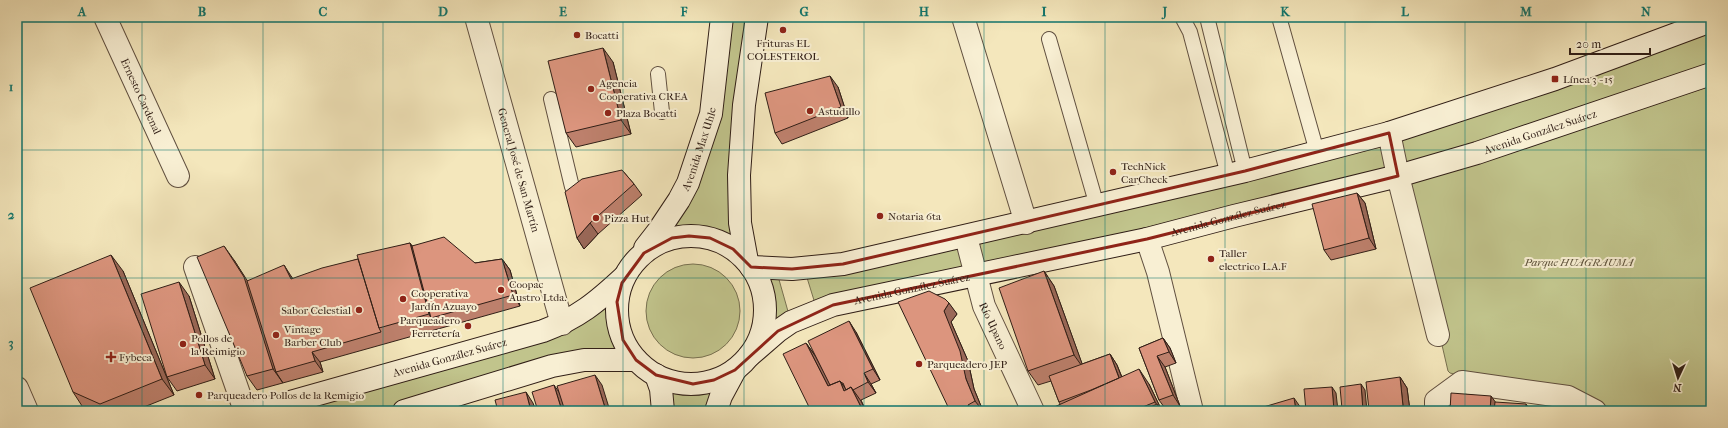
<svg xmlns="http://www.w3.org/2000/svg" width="1728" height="428" viewBox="0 0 1728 428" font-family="'IM FELL French Canon',serif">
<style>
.green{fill:#c1c48c;stroke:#787151}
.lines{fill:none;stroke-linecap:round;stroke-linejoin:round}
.lane-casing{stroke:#615040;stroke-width:16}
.street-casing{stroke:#615040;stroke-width:24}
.secondary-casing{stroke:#301e16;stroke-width:24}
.lane{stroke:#f8efd3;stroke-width:14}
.street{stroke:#f8efd3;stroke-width:22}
.secondary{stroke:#f8efd3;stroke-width:22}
.wall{fill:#bd806c;stroke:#301e16}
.shaded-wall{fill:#9a6858;stroke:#301e16}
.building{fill:#dc957e;stroke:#301e16}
.marked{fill:none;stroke:#8f2418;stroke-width:3;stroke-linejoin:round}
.grid{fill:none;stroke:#0f766e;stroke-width:1;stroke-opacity:0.55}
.poi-dot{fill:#8f2418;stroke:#f8efd3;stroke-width:1.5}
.labels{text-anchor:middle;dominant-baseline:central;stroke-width:4;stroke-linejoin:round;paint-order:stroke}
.poi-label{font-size:11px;fill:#301e16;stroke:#f8efd3;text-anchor:start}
.street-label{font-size:11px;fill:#301e16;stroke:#f8efd3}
.park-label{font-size:11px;font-style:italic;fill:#5c5039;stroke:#f8efd3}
.neatline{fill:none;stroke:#0f766e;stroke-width:1.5}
.grid-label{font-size:13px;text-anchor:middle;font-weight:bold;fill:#0f766e}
</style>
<rect width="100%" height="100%" fill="#f4e7bc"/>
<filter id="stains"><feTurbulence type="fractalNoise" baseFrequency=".005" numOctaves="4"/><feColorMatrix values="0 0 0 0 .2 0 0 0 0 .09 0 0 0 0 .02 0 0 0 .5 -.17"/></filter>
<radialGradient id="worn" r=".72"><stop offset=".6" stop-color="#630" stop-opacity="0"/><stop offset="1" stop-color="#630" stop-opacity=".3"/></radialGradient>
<path class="green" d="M722,17H757L744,105L751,267L776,269L791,322L758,342C763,327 767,312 764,297C756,256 713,228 672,238C656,242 644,253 632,264L659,230L688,183Z
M1711,21V74L1569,122L817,310L804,268L1267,166Z
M1711,84V411H1602L1450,373L1448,371L1405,185Z
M646 311a47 47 0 1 1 94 0a47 47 0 1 1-94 0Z
M622,283C616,308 615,327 629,350L611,359L405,411H258L543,331Z
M735,370L716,411H663L656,375C688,388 705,385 735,370Z"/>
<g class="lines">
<g class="lane-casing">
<path id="lane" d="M1182,17L1190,32L1228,175
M1207,17L1245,171
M1279,17L1317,152
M1049,39L1097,206
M658,74L662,112
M551,99L572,187"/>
</g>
<g class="street-casing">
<g id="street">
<path id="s1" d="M105,17L178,176"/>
<path id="s2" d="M476,17L562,324"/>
<path d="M963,17L1026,223"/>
<path d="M1389,133L1398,176L1438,335"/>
<path id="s3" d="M966,237L984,306L1033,411"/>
<path d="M1147,239L1158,272L1192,411"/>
<path d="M195,267L245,411"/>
<path d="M17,388L27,411"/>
<path d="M1436,411V401L1462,382L1568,397L1595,411"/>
</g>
</g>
<g class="secondary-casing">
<g id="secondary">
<circle cx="691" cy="310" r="74"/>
<path id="s4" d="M645,248L659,230L679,200L688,183L711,114L722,17"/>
<path d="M747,261L740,223L739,175L744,105L757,17"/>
<path d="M751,267L792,269L843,264L1245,171L1389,133L1555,79L1711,21"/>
<path id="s5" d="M749,356L778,331L791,322L833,305L1147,239L1234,216L1398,176L1477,153L1711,74"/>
<path d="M656,375L661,389L663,411"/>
<path id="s6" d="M258,411L543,331C578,318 597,302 624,277"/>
<path d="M404,411L552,366L584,360H636"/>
<path d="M716,411L721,396L735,370"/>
</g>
</g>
<use href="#lane" class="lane"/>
<use href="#street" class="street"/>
<use href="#secondary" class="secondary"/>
</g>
<path class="wall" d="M613,62L631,134L576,147L566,133Z
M838,87L848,118L782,144L775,133Z
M622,170L634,184L642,195L598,234L584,249L577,238Z
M1357,193L1365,203L1376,249L1331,260L1324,250Z
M410,243L412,246L475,263L502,259L510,270L520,306L320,362L323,372L257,390L247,376L234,260L247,281L291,276L293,279Z
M123,271L174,395L134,411H90L84,409L73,392Z
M1044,271L1054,286L1082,364L1110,354L1117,365L1122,377L1149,384L1162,411H1053L1060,404L1059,402L1051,381L1038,385L1028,371Z
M189,296L215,379L177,391L167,377Z
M945,299L957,314L951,322L968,361L974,389L983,411H950Z
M856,332L880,380L871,384L876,393L861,400L866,411H811L806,343L815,355Z
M1163,338L1170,348L1176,363L1165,367L1180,406L1167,411L1159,400L1139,348Z
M1400,377L1407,388L1410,411H1370L1369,410Z"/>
<path class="shaded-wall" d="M603,48L613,62L631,134L621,120Z
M830,76L838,87L848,118L841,107Z
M1357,193L1365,203L1376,249L1369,238Z
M590,223L598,234L584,249L577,238Z
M410,243L419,257L431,318L429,314Z
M224,246L234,260L254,291L276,372L283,383L273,369Z
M111,255L123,271L174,395L162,379Z
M502,259L510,270L520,306L513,295Z
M284,265L291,276L299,290L291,279Z
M1044,271L1054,286L1084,369L1074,355Z
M179,282L189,296L215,379L205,365Z
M949,303L957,314L951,322L968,361L974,389L983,411L975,401L966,379L944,311Z
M849,321L856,332L880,380L873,369Z
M1163,338L1170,348L1176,363L1169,352Z
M806,343L816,357L832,388L828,386Z
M312,352L320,362L323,372L315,361Z
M1110,354L1117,365L1127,391L1120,380Z
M1157,356L1165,367L1180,406L1173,395Z
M1139,369L1149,384L1162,411H1161L1155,402Z
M864,373L871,384L876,393L868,382Z
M595,375L602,385L610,411H606Z
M1400,377L1407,388L1410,411H1407L1403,406Z
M840,381L848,392L844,391Z
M1361,384L1365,390L1367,411H1363Z
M554,385L561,395L566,411H562Z
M851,387L861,401L866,411H863Z
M1332,387L1336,393L1338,411H1334Z
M526,392L533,403L536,411H531Z
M1491,396L1499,407L1498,411H1490Z
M1294,398L1301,408V411H1296Z
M1526,404L1531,411H1526Z"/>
<path class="building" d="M603,48L621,120L566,133L548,61Z
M830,76L841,107L775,133L765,93Z
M622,170L634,184L590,223L577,238L565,192L582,179Z
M1357,193L1369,238L1324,250L1312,204Z
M444,237L475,263L502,259L513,295L431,318L412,246Z
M410,243L429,314L379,328L357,255Z
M224,246L244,277L273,369L247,376L197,257Z
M111,255L162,379L100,404L73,392L30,288Z
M358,259L379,328L381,332L312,352L315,361L276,372L247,281L284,265L291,279L322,268Z
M1044,271L1074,355L1028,371L999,288Z
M179,282L205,365L167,377L141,294Z
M929,291L945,299L949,303L944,311L960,351L966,379L975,401L968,405L970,411H950L898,302Z
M849,321L873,369L864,373L868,382L853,390L851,387L846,390L843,383H842L840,381L830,385L808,341Z
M1163,338L1169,352L1157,356L1173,395L1159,400L1139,348Z
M806,343L828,386L840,381L844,391L851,387L863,411H811L783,354Z
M1110,354L1119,378L1091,390L1059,402L1049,376Z
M1139,369L1155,402L1133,411H1053L1052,408Z
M595,375L606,411H565L557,386Z
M1400,377L1403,406L1369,410L1366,382Z
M1361,384L1363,411H1344L1343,409H1342L1340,387Z
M554,385L562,411H538L532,392Z
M1332,387L1334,410L1331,411H1306L1304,389Z
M526,392L531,411H498L495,400Z
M1451,393L1491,396L1490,411H1450Z
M1294,398L1296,411H1250Z
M1495,402L1526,404V411H1494Z
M1157,404L1161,411H1142Z
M1343,409V411H1331Z"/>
<path class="marked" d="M1389,133L1398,176L1147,239L833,305L778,331L735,370L714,380L693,384L656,375L636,360L623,340L617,302L622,283L644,253L672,238L689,236L710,238L733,249L751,267L792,269L843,264L1245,171Z"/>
<path class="grid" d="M142,17V411M263,17V411M383,17V411M503,17V411M623,17V411M744,17V411M864,17V411M984,17V411M1105,17V411M1225,17V411M1345,17V411M1465,17V411M1586,17V411M17,150H1711M17,278H1711"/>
<g class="poi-dot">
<circle cx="783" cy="30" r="4"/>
<circle cx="577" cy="35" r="4"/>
<rect x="1551" y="75" width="8" height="8" rx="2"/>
<circle cx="591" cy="89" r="4"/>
<circle cx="810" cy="111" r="4"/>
<circle cx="608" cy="113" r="4"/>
<circle cx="1113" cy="172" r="4"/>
<circle cx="880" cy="216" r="4"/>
<circle cx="596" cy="218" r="4"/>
<circle cx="1211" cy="259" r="4"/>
<circle cx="501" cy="290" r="4"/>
<circle cx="403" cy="299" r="4"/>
<circle cx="359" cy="310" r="4"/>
<circle cx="468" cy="326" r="4"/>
<circle cx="276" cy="335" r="4"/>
<circle cx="183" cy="344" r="4"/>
<path d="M109 351h4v4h4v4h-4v4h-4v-4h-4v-4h4z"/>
<circle cx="919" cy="364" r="4"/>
<circle cx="199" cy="395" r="4"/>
</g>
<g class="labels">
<g class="poi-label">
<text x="585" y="35">Bocatti</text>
<text x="783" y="43" text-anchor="middle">Frituras EL<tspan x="783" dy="13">COLESTEROL</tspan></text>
<text x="1563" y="79">Línea 3 - 15</text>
<text x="599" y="83">Agencia<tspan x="599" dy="13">Cooperativa CREA</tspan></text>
<text x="818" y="111">Astudillo</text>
<text x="616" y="113">Plaza Bocatti</text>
<text x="1121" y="166">TechNick<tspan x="1121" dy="13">CarCheck</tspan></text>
<text x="888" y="216">Notaria 6ta</text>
<text x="604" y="218">Pizza Hut</text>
<text x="1219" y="253">Taller<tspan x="1219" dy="13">electrico L.A.F</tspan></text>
<text x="509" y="284">Coopac<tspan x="509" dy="13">Austro Ltda.</tspan></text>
<text x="411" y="293">Cooperativa<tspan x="411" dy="13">Jardín Azuayo</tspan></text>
<text x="351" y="310" text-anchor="end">Sabor Celestial</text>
<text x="460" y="320" text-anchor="end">Parqueadero<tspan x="460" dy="13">Ferretería</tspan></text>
<text x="284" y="329">Vintage<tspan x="284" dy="13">Barber Club</tspan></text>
<text x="191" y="338">Pollos de<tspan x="191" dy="13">la Reimigio</tspan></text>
<text x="119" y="357">Fybeca</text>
<text x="927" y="364">Parqueadero JEP</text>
<text x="207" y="395">Parqueadero Pollos de la Remigio</text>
</g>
<g class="street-label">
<text stroke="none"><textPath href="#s1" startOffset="87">Ernesto Cardenal</textPath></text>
<text stroke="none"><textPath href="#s5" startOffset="828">Avenida González Suárez</textPath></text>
<text stroke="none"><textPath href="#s4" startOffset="114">Avenida Max Uhle</textPath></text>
<text stroke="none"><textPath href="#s2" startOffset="159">General José de San Martín</textPath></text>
<text stroke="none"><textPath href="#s5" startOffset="504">Avenida González Suárez</textPath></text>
<text stroke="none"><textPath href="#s5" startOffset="180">Avenida González Suárez</textPath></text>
<text stroke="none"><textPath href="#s3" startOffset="93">Río Upano</textPath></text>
<text stroke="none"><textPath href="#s6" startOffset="199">Avenida González Suárez</textPath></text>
</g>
<g class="park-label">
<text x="1579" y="262">Parque HUAGRAUMA</text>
</g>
</g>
<rect width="1728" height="428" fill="none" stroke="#f4e7bc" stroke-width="44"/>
<g transform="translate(1678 378) rotate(184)" stroke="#f8efd3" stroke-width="3" paint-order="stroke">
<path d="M0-3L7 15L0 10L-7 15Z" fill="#301e16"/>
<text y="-6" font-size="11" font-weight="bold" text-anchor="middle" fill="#301e16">N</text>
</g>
<path d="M1570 48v6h80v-6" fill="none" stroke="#301e16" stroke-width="2"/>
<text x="1576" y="48" font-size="12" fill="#301e16" stroke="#f8efd3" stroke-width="3" paint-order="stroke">20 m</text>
<rect x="22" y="22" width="1684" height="384" class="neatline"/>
<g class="grid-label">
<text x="82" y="16">A</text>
<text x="202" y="16">B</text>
<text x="323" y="16">C</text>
<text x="443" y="16">D</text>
<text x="563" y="16">E</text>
<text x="684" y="16">F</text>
<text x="804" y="16">G</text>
<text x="924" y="16">H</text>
<text x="1044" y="16">I</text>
<text x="1165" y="16">J</text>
<text x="1285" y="16">K</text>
<text x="1405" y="16">L</text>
<text x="1526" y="16">M</text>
<text x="1646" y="16">N</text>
<text x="11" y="91">1</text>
<text x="11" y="219">2</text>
<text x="11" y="347">3</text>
</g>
<rect width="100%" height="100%" filter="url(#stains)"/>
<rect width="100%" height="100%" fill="url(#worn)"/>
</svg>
